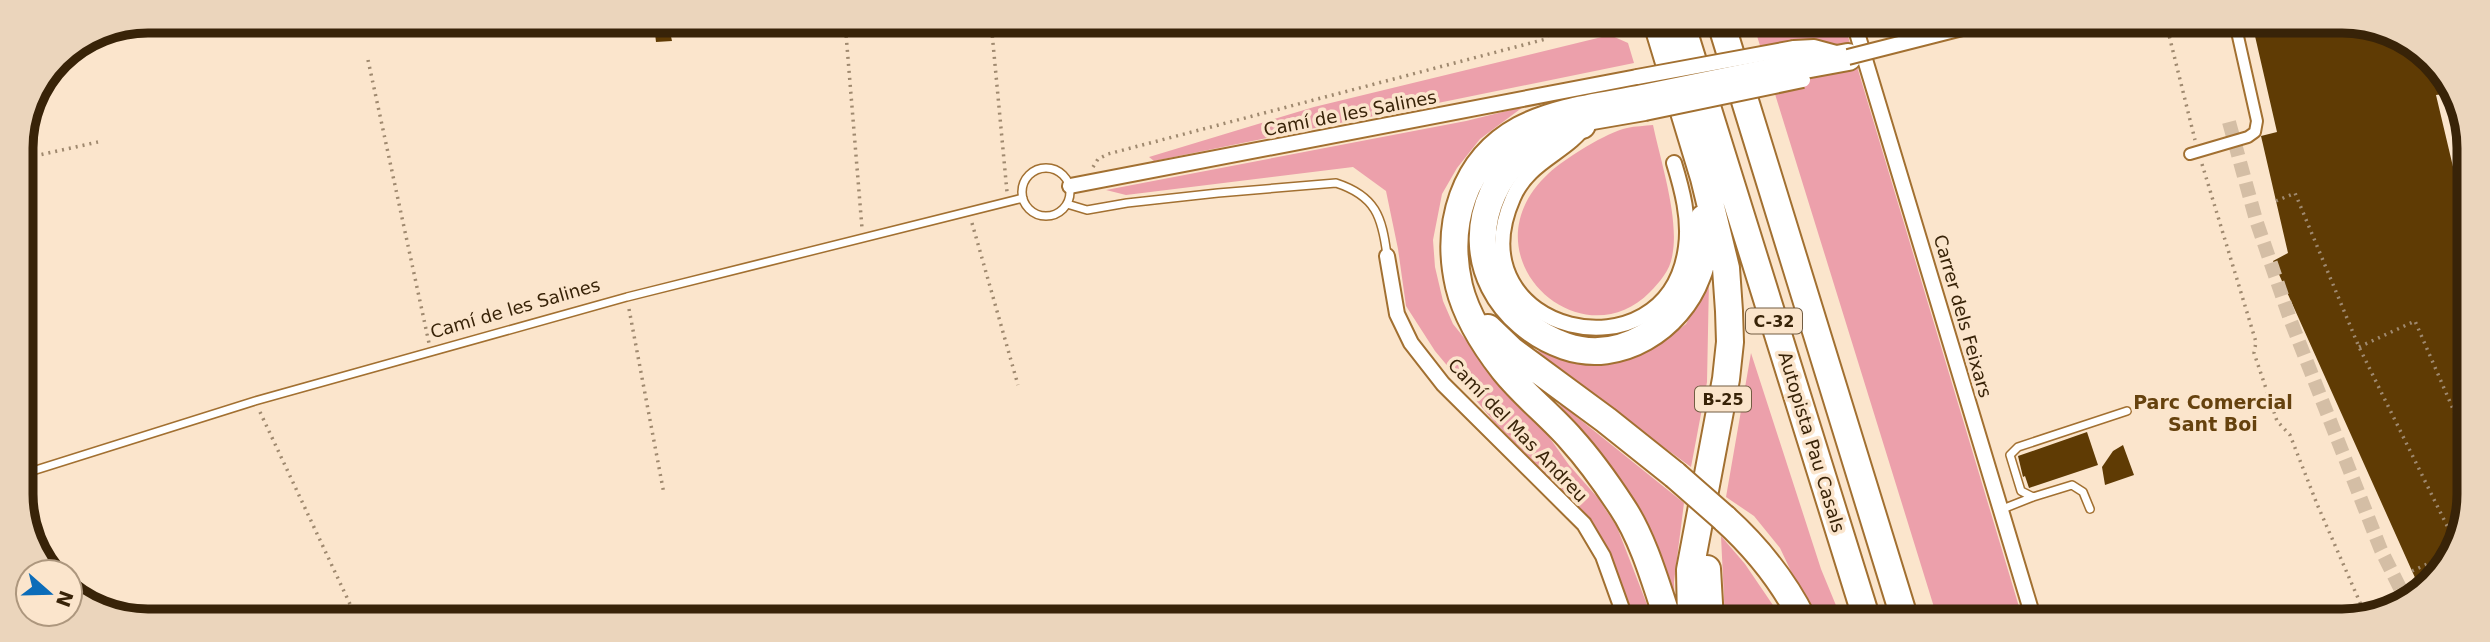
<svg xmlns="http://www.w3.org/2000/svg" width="2490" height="642" viewBox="0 0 2490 642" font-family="'DejaVu Sans',sans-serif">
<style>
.green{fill:#eca0ab}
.building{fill:#5f3b04}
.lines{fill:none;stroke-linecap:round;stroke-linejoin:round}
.minor-tunnel{stroke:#d4bea5;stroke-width:14;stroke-dasharray:14 7;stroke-linecap:butt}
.service-casing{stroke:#a27031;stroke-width:10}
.pedestrian-casing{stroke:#a27031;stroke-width:14}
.minor-casing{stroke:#a27031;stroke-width:18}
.motorway-casing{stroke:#a27031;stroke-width:30}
.path{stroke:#9f896f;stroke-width:3.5;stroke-dasharray:2 5;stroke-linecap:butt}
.service{stroke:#fff;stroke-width:7}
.pedestrian{stroke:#fff;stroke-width:10}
.minor{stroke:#fff;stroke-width:14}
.motorway{stroke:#fff;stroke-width:26}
.minor-bridge-casing{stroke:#a27031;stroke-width:18;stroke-linecap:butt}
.motorway-bridge-casing{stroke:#a27031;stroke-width:30;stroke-linecap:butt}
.minor-bridge{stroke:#fff;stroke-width:14}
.motorway-bridge{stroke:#fff;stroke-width:26}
.labels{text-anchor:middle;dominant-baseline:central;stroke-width:7;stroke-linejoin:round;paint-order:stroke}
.shield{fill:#fbe5cc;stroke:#725d43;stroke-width:2}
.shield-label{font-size:16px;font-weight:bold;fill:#382308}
.street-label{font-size:18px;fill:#382308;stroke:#fbe5cc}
.neighbourhood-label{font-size:19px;font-weight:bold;fill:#66420e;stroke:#fbe5cc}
.rim{fill:none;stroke:#382308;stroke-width:9}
</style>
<rect width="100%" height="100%" fill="#fbe5cc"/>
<path class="green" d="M1753,23H1844L2023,620H1938Z
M1610,35L1628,43L1634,63L1154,161L1149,157L1314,107Z
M1523,107L1480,139L1457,168L1442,194L1433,240L1435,267L1443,301L1453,324L1503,386L1539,423L1569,465L1598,498L1617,527L1653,620H1635L1603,540L1582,511L1495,423L1435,351L1406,306L1398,249L1386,191L1353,167L1126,195L1106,190L1466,121Z
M1653,125C1661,163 1680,220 1672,257C1670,270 1659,283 1650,292C1580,364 1461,254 1549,173C1564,159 1607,132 1627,128C1635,126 1645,126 1653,125Z
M1709,281L1707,382L1691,467L1556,369L1534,350L1588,361L1624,358L1651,350L1686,324Z
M1751,353L1821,569L1842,620H1814L1780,548L1754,516L1726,497Z
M1557,401L1684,503L1674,582L1675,612L1579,432Z
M1721,536L1745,564L1783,620H1725Z"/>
<path class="building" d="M668,23L672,41L656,42L654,25Z
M2252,23L2367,24L2431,58L2450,93L2436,95L2454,171L2466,170V519L2425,590L2421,591L2273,261L2288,253L2261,136L2277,132Z
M2087,432L2098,465L2029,488L2025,476L2023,477L2018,456Z
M2123,445L2134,475L2105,485L2102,467L2113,451Z"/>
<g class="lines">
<path class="minor-tunnel" d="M2229,122L2256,220L2290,319L2381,550L2405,598"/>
<g class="service-casing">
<path id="service" d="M1022 192a24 24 0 1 1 48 0a24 24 0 1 1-48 0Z
M1067,204L1087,210L1127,203L1218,193L1336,183C1376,196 1382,217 1387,255
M23,474L255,401L627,297L1023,198
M2090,509L2083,492L2072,485L2033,497L2021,491L2010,455L2018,447L2127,411
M2000,510L2033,497"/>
</g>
<g class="pedestrian-casing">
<path id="pedestrian" d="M2190,154L2248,137L2255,132L2257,121L2235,23"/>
</g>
<g class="minor-casing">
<path id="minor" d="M1854,23L2034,620
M1794,48L1814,47L1840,54
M1645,113L1587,123C1568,153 1529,160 1513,198C1453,334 1668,383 1686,247C1690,219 1682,189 1674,163
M1070,186L1637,77
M1387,256L1397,314L1411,343L1443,384L1584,524L1603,556L1626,620"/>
</g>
<g class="motorway-casing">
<path id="motorway" d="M1657,23L1704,178L1726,268L1729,311L1730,342L1726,379L1690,570L1691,620
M1681,23L1867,620
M1721,23L1905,620
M1799,66L1848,57
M1643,98C1603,106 1557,110 1520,130C1463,161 1445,225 1459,286C1466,315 1486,347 1504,370C1524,395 1550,415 1571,439C1590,460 1607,484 1622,507C1643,538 1656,584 1668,620
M1582,125C1544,135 1510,156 1493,193C1463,258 1502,324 1565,346C1620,365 1678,327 1697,276C1705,258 1704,237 1704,218
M1488,328L1511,350L1606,420L1675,475
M1724,518C1755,546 1784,582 1803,620
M1707,569L1710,620"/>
</g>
<path class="path" d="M845,22L862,228
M991,22L1007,192
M1631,23L1636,34
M2166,23L2195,140
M368,60L429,343
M21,159L98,142
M2202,164L2256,342L2254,353L2277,421L2290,435L2317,504L2365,614
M1093,167L1098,159L1108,154L1546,39L1552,23
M2276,201L2295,193L2359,347L2454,540
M972,223L1018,385
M629,309L664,494
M2359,347L2415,321L2466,439
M260,412L357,619
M2412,571L2445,556"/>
<use href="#service" class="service"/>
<use href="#pedestrian" class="pedestrian"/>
<use href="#minor" class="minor"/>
<use href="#motorway" class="motorway"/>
<g class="minor-bridge-casing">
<path id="minor-bridge" d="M1848,57L1982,23
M1637,77L1794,48
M1645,113L1803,80"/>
</g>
<g class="motorway-bridge-casing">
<path id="motorway-bridge" d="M1643,98L1799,66
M1675,475L1724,518"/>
</g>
<use href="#minor-bridge" class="minor-bridge"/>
<use href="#motorway-bridge" class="motorway-bridge"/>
</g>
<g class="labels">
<g class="shield">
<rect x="1746" y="308.5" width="56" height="25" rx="5"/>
<rect x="1695" y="386.5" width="56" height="25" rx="5"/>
</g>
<g class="shield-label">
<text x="1774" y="321">C-32</text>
<text x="1723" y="399">B-25</text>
</g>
<g class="street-label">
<text transform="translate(1350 113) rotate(-11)">Camí de les Salines</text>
<text transform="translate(515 308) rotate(-16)">Camí de les Salines</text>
<text transform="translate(1963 316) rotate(74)">Carrer dels Feixars</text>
<text transform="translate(1518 430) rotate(46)">Camí del Mas Andreu</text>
<text transform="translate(1812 442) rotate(73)">Autopista Pau Casals</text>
</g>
<g class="neighbourhood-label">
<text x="2213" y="402">Parc Comercial<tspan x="2213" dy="22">Sant Boi</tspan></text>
</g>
</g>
<path d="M0 0H2490V642H0ZM148 33H2342A115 115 0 0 1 2457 148V494A115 115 0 0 1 2342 609H148A115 115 0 0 1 33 494V148A115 115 0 0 1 148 33Z" fill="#ebd5bc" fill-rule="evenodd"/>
<path class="rim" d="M148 33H2342A115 115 0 0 1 2457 148V494A115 115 0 0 1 2342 609H148A115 115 0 0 1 33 494V148A115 115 0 0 1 148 33Z"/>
<g transform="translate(49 593) rotate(110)"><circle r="33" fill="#fbe5cc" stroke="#ad977e" stroke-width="2"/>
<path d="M0-5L12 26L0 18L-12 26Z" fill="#0b6cb9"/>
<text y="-10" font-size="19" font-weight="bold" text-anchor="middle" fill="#382308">N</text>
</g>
</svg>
